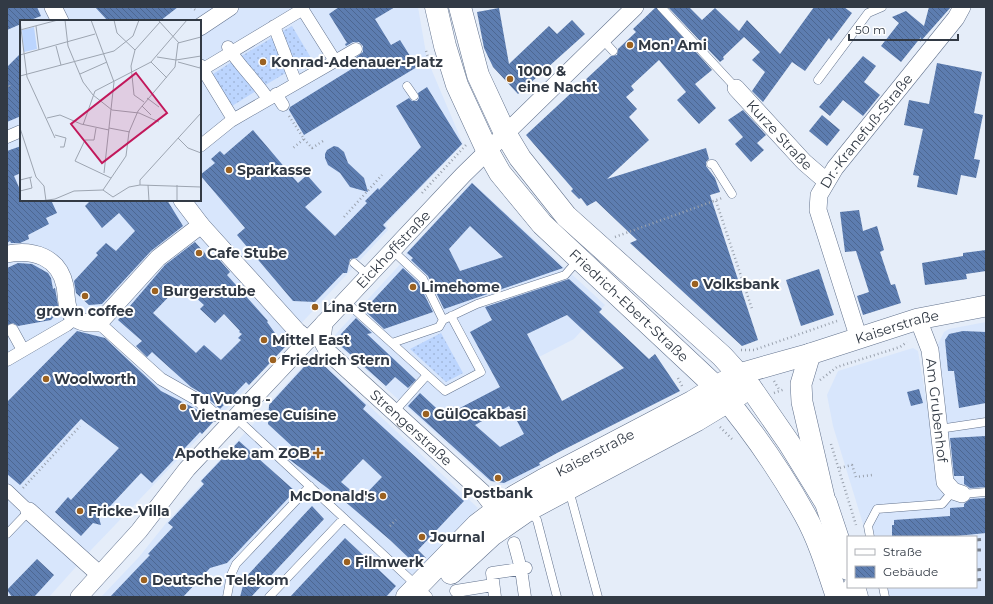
<svg xmlns="http://www.w3.org/2000/svg" width="993" height="604" viewBox="0 0 993 604" font-family="Montserrat,sans-serif">
<style>
.built{fill:#d8e6fc;fill-rule:evenodd}
.grass{fill:url(#grass-dots)}
.building{fill:url(#building-back-hatch);fill-rule:evenodd}
.lines{fill:none;stroke-linecap:round;stroke-linejoin:round}
.service-casing{stroke:#62728d;stroke-width:9}
.pedestrian-casing{stroke:#62728d;stroke-width:13}
.minor-casing{stroke:#62728d;stroke-width:18}
.tertiary-casing{stroke:#62728d;stroke-width:22}
.secondary-casing{stroke:#62728d;stroke-width:23}
.path{stroke:#9aa2ae;stroke-width:2.5;stroke-dasharray:1 3;stroke-linecap:butt}
.service{stroke:#fff;stroke-width:8}
.pedestrian{stroke:#fff;stroke-width:12}
.minor{stroke:#fff;stroke-width:17}
.tertiary{stroke:#fff;stroke-width:21}
.secondary{stroke:#fff;stroke-width:22}
.rail{stroke:#747c87;stroke-width:3;stroke-dasharray:5 5;stroke-linecap:butt}
.poi-dot{fill:#9b6120;stroke:#fff;stroke-width:1.5}
.labels{text-anchor:middle;dominant-baseline:central;stroke-width:4;stroke-linejoin:round;paint-order:stroke}
.poi-label{font-size:14px;font-weight:bold;fill:#323a45;stroke:#fff;text-anchor:start}
.street-label{font-size:14px;fill:#323a45;stroke:#fff}
.inset-road{fill:none;stroke:#9da5b1;stroke-width:1}
.view{fill:#c2185b;fill-opacity:0.15;stroke:#c2185b;stroke-width:2}
.inset-edge{fill:none;stroke:#323a45;stroke-width:2}
</style>
<defs>
<pattern id="grass-dots" width="8" height="8" patternUnits="userSpaceOnUse"><rect width="8" height="8" fill="#bcd5fe"/><path d="M2 2h.1M6 6h.1" fill="none" stroke="#a2b8db" stroke-width="1.8" stroke-linecap="round"/></pattern>
<pattern id="building-back-hatch" width="6" height="6" patternUnits="userSpaceOnUse"><rect width="6" height="6" fill="#5d7db0"/><path d="M-1 5l2 2M0 0l6 6M5-1l2 2" fill="none" stroke="#4d6791"/></pattern>
</defs>
<rect width="100%" height="100%" fill="#e5edf9"/>
<path class="built" d="M7,7H418L427,59L463,144L386,224L388,230L283,343L286,347L91,550L49,597H7ZM21,21H200V200H21Z
M472,182L605,305L574,339L539,357L535,349L499,387L542,467L510,484L500,485L486,479L335,342L334,336L406,258V253Z
M986,322V597H882L880,587H976V537H867L833,426L827,395L838,371L913,348L918,351L936,460L951,459L938,344L944,332L949,329Z
M314,354L478,508L393,597H101L139,557L167,522L202,484L200,481L271,405L269,403Z"/>
<path class="grass" d="M292,26L311,58L293,69L279,33Z
M275,36L289,71L262,87L238,58Z
M233,61L259,89L232,106L213,74Z
M441,333L463,373L446,382L410,349Z"/>
<path class="building" d="M7,7H37L41,16L28,21H21V24L7,30Z
M95,7H178L160,21H108Z
M339,7H395L375,19L391,45L400,40L417,67L304,135L289,110L290,107L358,65L354,59L363,52V46L359,42H353L346,46L345,44L347,43L329,14Z
M656,7L712,70L695,84L716,108L699,124L677,100L686,92L659,60L631,86L634,90L626,97L637,109L629,117L649,140L607,179L706,148L709,159L706,162V166L715,178L720,192L710,195L758,340L742,346L630,243L637,240L596,201L587,206L581,198L579,199L571,191L573,189L526,135L611,56L617,55L618,49L636,32L633,29Z
M668,7H689L702,20L715,8L739,31L747,20L780,54L814,7H844L852,13L831,41L829,38L805,71L792,62L763,102L752,91L765,72L752,60L760,52L744,37L723,57L724,59L720,62Z
M929,7H951L920,42L921,37L901,62L881,46L899,23L892,17L906,11L924,26Z
M499,8L509,64L549,26L557,34L572,20L585,34L518,94L493,67L484,48L477,12Z
M21,53V116L7,122V67Z
M863,56L876,66L864,82L880,95L863,116L843,100L830,116L819,107Z
M937,63L982,72L974,113L983,115L974,159L980,160L976,178L961,175L957,195L917,187L919,176L913,175L923,129L904,125L909,100L929,104Z
M427,87L462,144L383,225L386,228L364,251L357,258L350,259L347,273H343L315,302L293,301L237,235L245,228L200,175L215,163L211,159L220,151L224,155L253,130L298,183L307,175L322,192L305,207L335,236L367,203L365,201L378,188L379,190L421,147L396,106L409,98L412,101H417L419,98L418,93Z
M743,110L766,135L757,143L764,150L751,162L735,144L743,137L728,120Z
M822,115L840,130L827,146L809,131Z
M21,146V173L14,176L21,192V200H51L57,213L46,218L49,224L28,235L29,239L20,243H11L10,241L7,243V151Z
M334,146L338,147L344,152L348,163L364,178L368,192L350,187L340,173L328,165L325,158V154L327,150Z
M472,183L563,268L444,309L428,276L411,260L413,258L407,253ZM470,226L503,257L460,271L449,249Z
M91,200H167L183,226L151,251L102,304L89,305L76,293L74,281L98,255L96,253L106,243L116,251L135,231L119,213L102,228L85,206Z
M859,210L863,231L877,226L884,250L880,252L891,285L895,284L901,303L863,315L857,296L869,292L856,251L845,252L840,212Z
M195,242L211,260L215,255L230,272L227,275L268,321L267,322L285,347L249,385L246,382L220,409L203,394L191,387L152,352L147,357L136,346L142,341L118,320L165,265ZM181,284L204,305L200,309L215,323L224,314L240,331L239,332L242,334L238,338L241,340L221,360L204,345L196,353L153,313Z
M986,250V271L966,274L967,279L925,285L922,263L963,256V253Z
M18,263L32,264L48,273L51,278L53,289L55,288L59,311L51,320L18,326L13,323L7,325V268Z
M403,268L418,282L433,312L384,329L364,310Z
M819,269L834,315L801,326L786,280Z
M569,279L602,309L599,312L649,359L655,354L680,391L557,453L539,463L540,465L504,483L491,481L408,406L420,393L448,419L458,409L500,387L470,332L492,320L485,307ZM567,315L624,368L562,401L527,334ZM509,406L524,434L500,447L475,425Z
M356,318L372,333L367,334L416,380L408,388L395,377L386,386L342,347L339,341L341,334Z
M77,331L105,338L161,391L196,409L213,422L202,434L200,432L152,483L141,473L99,518L101,525L93,523L81,536L55,512L68,497L71,500L119,448L81,419L20,485L7,474V402Z
M963,331L986,332V403L959,408L954,371H948L945,340L949,334Z
M313,357L317,361L318,360L366,405L363,409L464,501L418,550L426,558L412,561L390,540L342,499L290,460L288,459L295,449L268,424L269,405ZM363,459L382,477L361,499L341,482Z
M919,389L923,403L911,406L907,392Z
M986,436V487L970,488L964,484V476H954L950,438Z
M239,441L295,491L227,563L210,568L183,597H110L150,555L148,554L173,527L168,523L204,484L201,481Z
M986,498V533L946,537H892V525H894V520L950,516V508L964,507V504L970,499Z
M312,506L324,519L251,597H240L245,578Z
M345,538L396,586L386,597H290Z
M37,559L54,575L34,597H12L7,590Z"/>
<g class="lines">
<g class="service-casing">
<path id="service" d="M661,7L736,88
M602,39L613,51
M818,80L868,13L882,7
M407,86L414,96
M711,164H713L732,194
M392,250L423,279L443,320
M354,263L369,276
M345,301L445,391L481,372L451,316
M392,343L439,327L443,320L477,304L565,275L578,260
M394,412L427,375
M235,417L428,596
M939,429L986,422
M569,490L598,597
M962,494L986,492
M528,510L537,520L557,597
M7,534L29,511
M870,537L868,526L877,509L942,504L953,491
M883,587L885,597
M227,597L231,575L236,564L310,486
M269,597L344,518"/>
</g>
<g class="pedestrian-casing">
<path id="pedestrian" d="M301,7L335,61
M274,26L296,83
M228,47C239,66 256,80 268,99
M200,65L233,119
M200,71L303,9
M276,94L283,105
M7,137L21,131
M200,146L231,121L356,49
M99,323L161,379L198,400L215,415
M12,330L23,350
M7,360L67,325L75,318
M7,490L29,511
M514,543L521,569L525,597
M456,591L493,585
M495,597L492,573L526,568"/>
</g>
<g class="minor-casing">
<g id="minor">
<path d="M53,7L60,21"/>
<path d="M200,27L230,7"/>
<path id="s1" d="M736,88L804,162L826,181"/>
<path d="M182,200L201,225L297,331L308,340"/>
<path d="M7,254C34,249 59,257 65,286C67,297 65,310 75,318C82,324 91,323 99,323L158,258L201,225"/>
<path id="s2" d="M918,319L930,350L945,482L953,491L962,494"/>
<path id="s3" d="M324,323L322,341L328,352L482,492L496,510L494,523"/>
<path id="s4" d="M859,339L818,210L819,195L835,168L956,18L962,7"/>
<path d="M29,511L99,574"/>
<path id="s5" d="M79,597L139,531L187,469L463,175L635,7"/>
</g>
</g>
<g class="tertiary-casing">
<g id="tertiary">
<path d="M810,354L801,384L802,402L824,497"/>
<path id="s6" d="M739,374L810,354L918,319L986,306"/>
</g>
</g>
<g class="secondary-casing">
<g id="secondary">
<path id="s7" d="M436,7L445,46L457,85L487,150L500,173L542,224L716,387C749,426 780,470 805,515C819,540 828,570 837,597"/>
<path d="M460,7L478,75L505,133L520,158L566,216L722,356L751,388L789,443L826,503L848,569"/>
<path d="M451,573L492,535L528,510L697,420L740,394"/>
<path d="M854,587L857,597"/>
<path id="s8" d="M407,597L477,525L515,496L543,480L692,402L728,380"/>
</g>
</g>
<path class="path" d="M191,7L197,11
M426,51L430,63
M7,82L11,89
M289,116L304,139L293,148
M304,139L312,148L323,141
M422,193L466,145
M716,201L752,309
M344,217L382,175
M615,237L722,198
M741,350H754L837,321
M678,378L683,388
M820,380L837,367L900,347L907,342
M774,381L780,391
M774,393L785,389
M720,427L732,439
M831,444L856,525
M840,468L852,465L856,477L872,475
M23,488L80,426
M390,526L396,520"/>
<use href="#service" class="service"/>
<use href="#pedestrian" class="pedestrian"/>
<use href="#minor" class="minor"/>
<use href="#tertiary" class="tertiary"/>
<use href="#secondary" class="secondary"/>
<path class="rail" d="M976,540L986,539
M976,550H986
M976,570L986,569
M976,580L986,579"/>
</g>
<g class="poi-dot">
<circle cx="630" cy="45" r="4"/>
<circle cx="263" cy="62" r="4"/>
<circle cx="510" cy="79" r="4"/>
<circle cx="229" cy="170" r="4"/>
<circle cx="199" cy="253" r="4"/>
<circle cx="695" cy="284" r="4"/>
<circle cx="413" cy="287" r="4"/>
<circle cx="155" cy="291" r="4"/>
<circle cx="85" cy="296" r="4"/>
<circle cx="315" cy="307" r="4"/>
<circle cx="264" cy="340" r="4"/>
<circle cx="273" cy="360" r="4"/>
<circle cx="46" cy="379" r="4"/>
<circle cx="183" cy="407" r="4"/>
<circle cx="426" cy="414" r="4"/>
<path d="M316 447h4v4h4v4h-4v4h-4v-4h-4v-4h4z"/>
<circle cx="498" cy="478" r="4"/>
<circle cx="383" cy="496" r="4"/>
<circle cx="80" cy="511" r="4"/>
<circle cx="422" cy="537" r="4"/>
<circle cx="347" cy="562" r="4"/>
<circle cx="144" cy="580" r="4"/>
</g>
<g class="labels">
<g class="poi-label">
<text x="638" y="45">Mon' Ami</text>
<text x="271" y="62">Konrad-Adenauer-Platz</text>
<text x="518" y="71">1000 &amp;<tspan x="518" dy="16">eine Nacht</tspan></text>
<text x="237" y="170">Sparkasse</text>
<text x="207" y="253">Cafe Stube</text>
<text x="703" y="284">Volksbank</text>
<text x="421" y="287">Limehome</text>
<text x="163" y="291">Burgerstube</text>
<text x="323" y="307">Lina Stern</text>
<text x="85" y="311" text-anchor="middle">grown coffee</text>
<text x="272" y="340">Mittel East</text>
<text x="281" y="360">Friedrich Stern</text>
<text x="54" y="379">Woolworth</text>
<text x="191" y="399">Tu Vuong -<tspan x="191" dy="16">Vietnamese Cuisine</tspan></text>
<text x="434" y="414">GülOcakbasi</text>
<text x="310" y="453" text-anchor="end">Apotheke am ZOB</text>
<text x="498" y="493" text-anchor="middle">Postbank</text>
<text x="375" y="496" text-anchor="end">McDonald's</text>
<text x="88" y="511">Fricke-Villa</text>
<text x="430" y="537">Journal</text>
<text x="355" y="562">Filmwerk</text>
<text x="152" y="580">Deutsche Telekom</text>
</g>
<g class="street-label">
<text stroke="none"><textPath href="#s4" startOffset="230">Dr.-Kranefuß-Straße</textPath></text>
<text stroke="none"><textPath href="#s1" startOffset="64">Kurze Straße</textPath></text>
<text stroke="none"><textPath href="#s5" startOffset="469">Eickhoffstraße</textPath></text>
<text stroke="none"><textPath href="#s7" startOffset="364">Friedrich-Ebert-Straße</textPath></text>
<text stroke="none"><textPath href="#s6" startOffset="165">Kaiserstraße</textPath></text>
<text stroke="none"><textPath href="#s2" startOffset="94">Am Grubenhof</textPath></text>
<text stroke="none"><textPath href="#s3" startOffset="143">Strengerstraße</textPath></text>
<text stroke="none"><textPath href="#s8" startOffset="239">Kaiserstraße</textPath></text>
</g>
</g>
<g transform="translate(20 20)">
<rect width="181" height="181" fill="#e5edf9"/>
<path d="M14,7L17,29L4,32L2,10Z" fill="#bcd5fe"/>
<path class="inset-road" d="M45,0L48,26L63,62L73,75L92,90L119,93L139,102M71,0L94,62L84,153M94,0L97,13L115,30M138,0L159,23M0,1L7,57L35,118M16,6L19,30M0,10L38,0M158,23L181,17M36,26L41,45M0,35L75,14M137,37L156,40L181,36M131,42L147,58M158,42L180,48L181,43M60,54L87,42M0,56L94,31L113,16L119,0M127,78L139,87M124,82L114,75L111,46L115,30L140,2M122,86L131,95M118,91L155,47L158,23M118,91L109,112L106,136L83,170L93,177L109,167L120,165L181,167M27,98L40,95L61,104L89,110M63,105L75,71L131,42L167,0M0,108L16,157L24,166L26,181M76,108L74,120H65L55,141L91,158M89,108L110,112M35,115L46,118L44,127H40M158,118L168,128L181,133M0,160L12,157M120,165V160L181,93M128,165L129,181M0,171L12,168L10,158M20,181L35,179L54,171L83,170M157,181V165"/>
<path class="view" d="M116,53L147,93L82,143L51,104Z"/>
<rect width="181" height="181" class="inset-edge"/>
</g>
<rect width="993" height="604" fill="none" stroke="#323a45" stroke-width="16"/>
<rect x="847" y="536" width="130" height="52" fill="#ffffff" stroke="#adb0b5"/>
<rect x="855" y="549" width="20" height="6" fill="#ffffff" stroke="#adb0b5"/>
<text x="883" y="556" font-size="12" fill="#323a45">Straße</text>
<rect x="855" y="566" width="20" height="12" fill="url(#building-back-hatch)" stroke="#adb0b5"/>
<text x="883" y="576" font-size="12" fill="#323a45">Gebäude</text>
<path d="M849 34v6h109v-6" fill="none" stroke="#323a45" stroke-width="2"/>
<text x="855" y="34" font-size="12" fill="#323a45" stroke="#ffffff" stroke-width="3" paint-order="stroke">50 m</text>
</svg>
